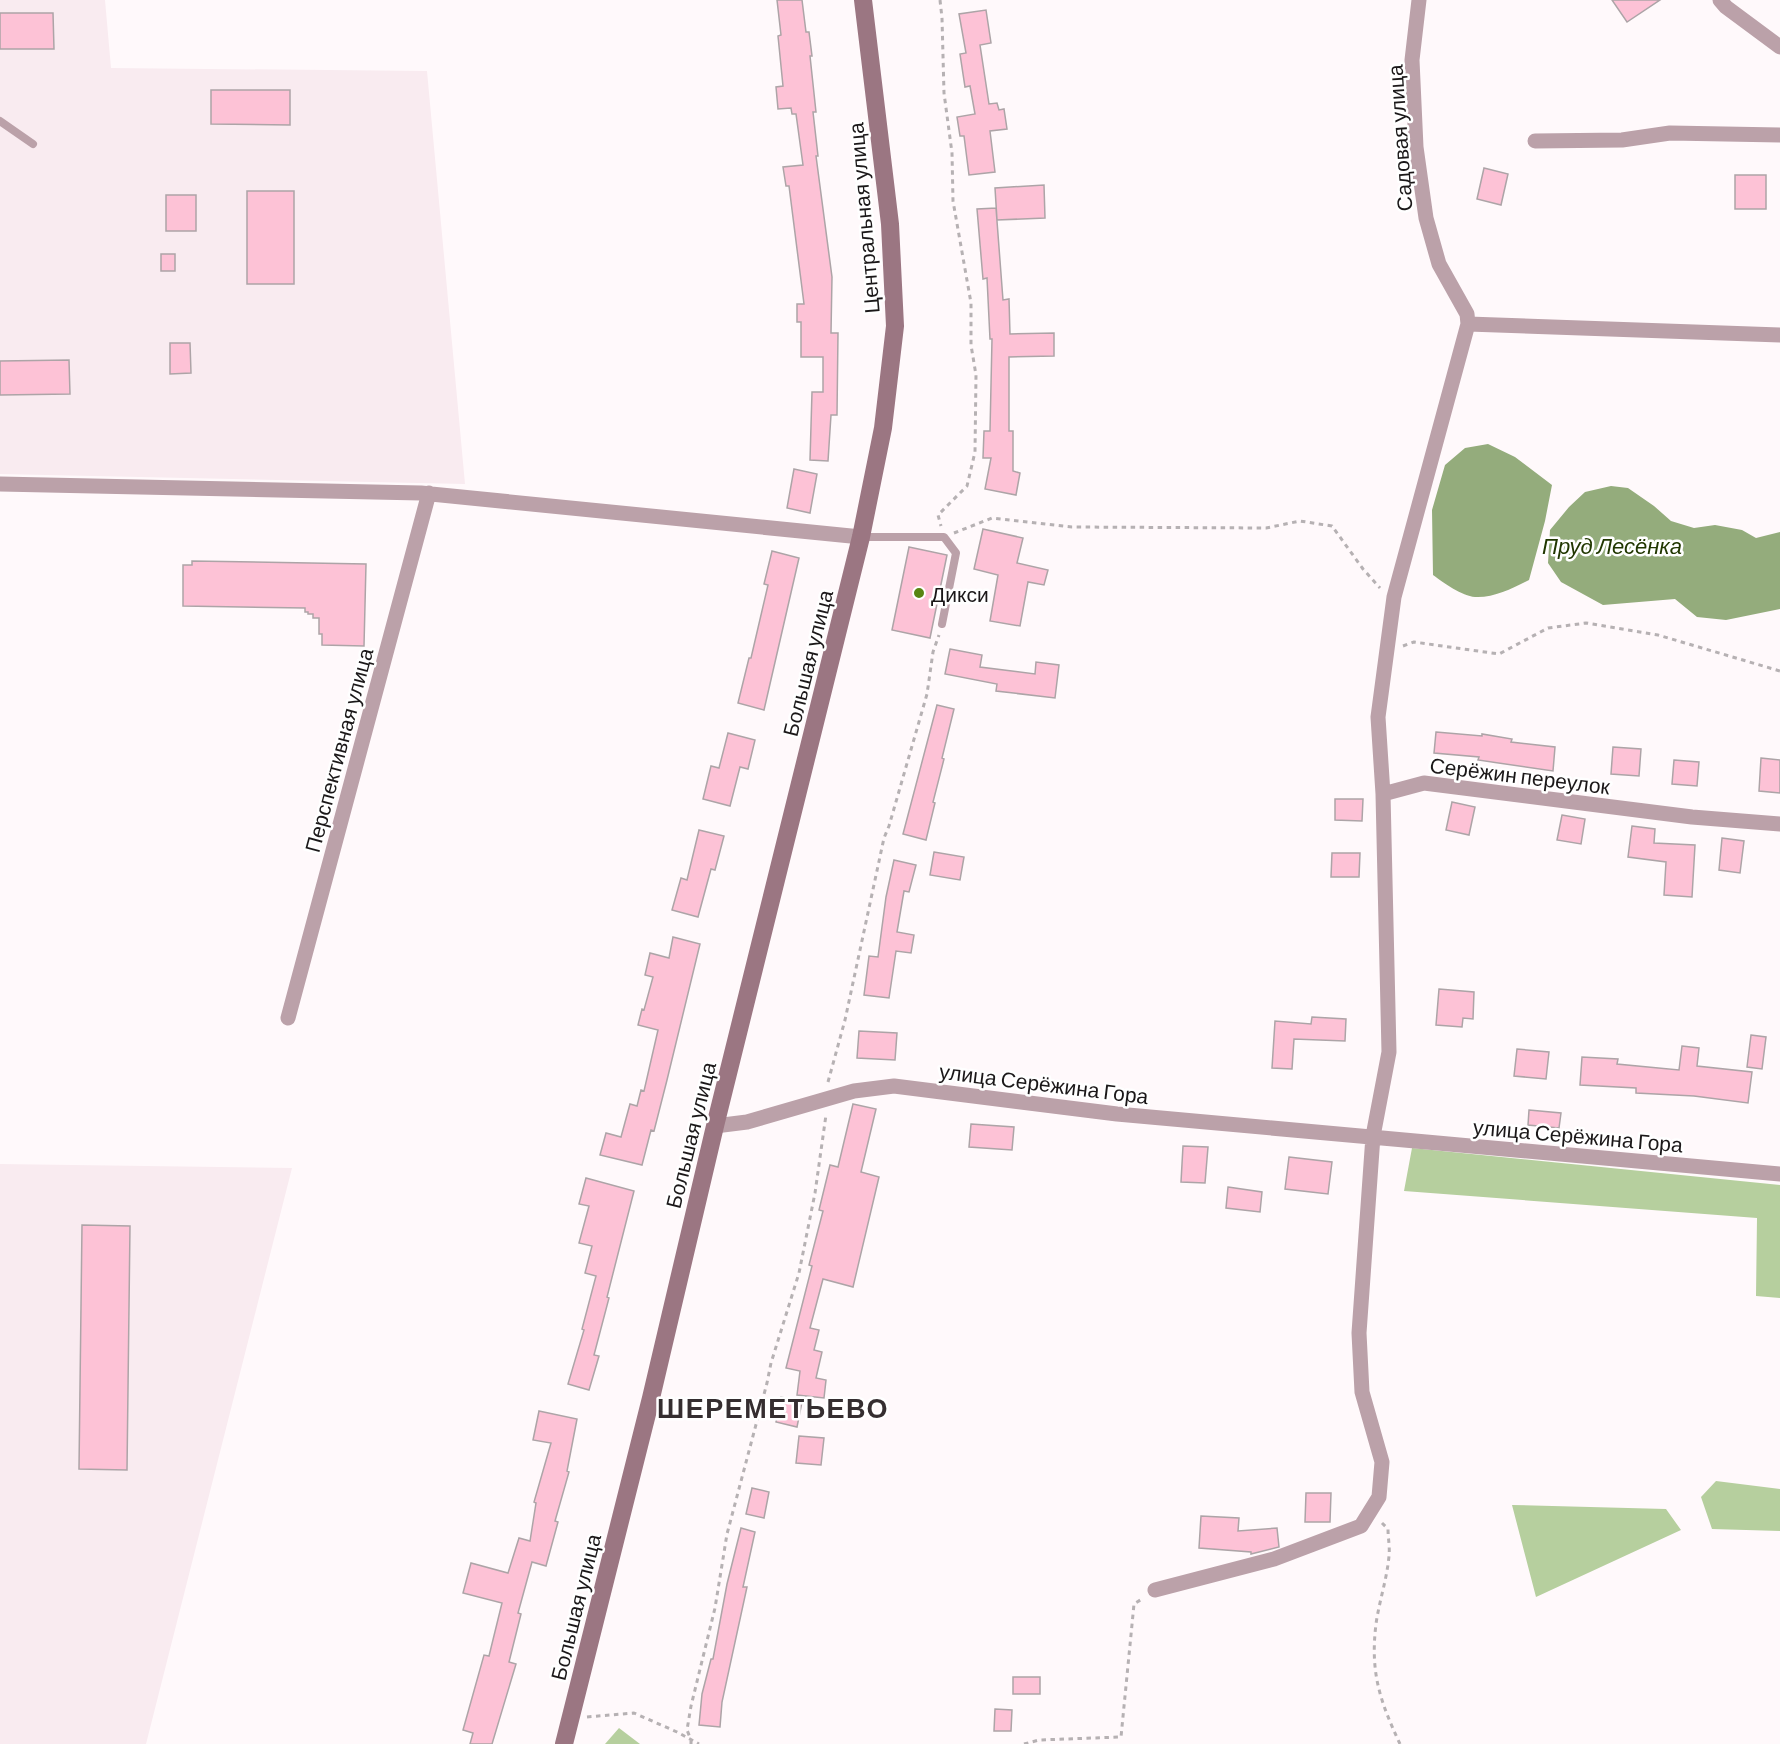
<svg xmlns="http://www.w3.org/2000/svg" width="1780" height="1744" viewBox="0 0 1780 1744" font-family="Barlow,sans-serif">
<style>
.built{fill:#f9ebf0}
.forest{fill:#b6cf9e}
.water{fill:#94ac7c}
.building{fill:#fdc2d6;stroke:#ada4a7;stroke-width:1.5}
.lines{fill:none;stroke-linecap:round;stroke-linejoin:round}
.path{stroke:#b6b1b3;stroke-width:3;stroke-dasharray:4.5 4.5;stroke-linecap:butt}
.lane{stroke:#bba1a9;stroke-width:8}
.street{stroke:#bba1a9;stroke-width:15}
.secondary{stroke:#9b7682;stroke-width:18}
.poi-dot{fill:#588512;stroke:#fff;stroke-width:2}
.labels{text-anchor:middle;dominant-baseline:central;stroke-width:5;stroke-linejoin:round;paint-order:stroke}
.street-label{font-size:21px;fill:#1b1819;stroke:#fff}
.poi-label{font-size:21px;fill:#1b1819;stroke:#fff;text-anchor:start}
.water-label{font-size:22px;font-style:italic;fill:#213701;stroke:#fff}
.district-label{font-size:27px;font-weight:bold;letter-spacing:1.5px;fill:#352e30;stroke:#fff}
</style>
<rect width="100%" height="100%" fill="#fff9fb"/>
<path class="built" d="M0,0H105L111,68L427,71L465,484L0,474Z
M0,1164L292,1168L146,1744H0Z"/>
<path class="forest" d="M1412,1148L1780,1185V1298L1756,1296L1757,1218L1404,1191Z
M1716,1481L1780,1489V1531L1712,1529L1701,1497Z
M1512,1505L1666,1509L1681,1530L1536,1597Z
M619,1728L640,1744H605Z"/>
<path class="water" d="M1488,444L1515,457L1552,485L1545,521L1529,580C1513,588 1494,598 1475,597C1462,596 1444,583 1433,575L1432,510L1445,465L1465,448Z
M1611,486L1628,488L1654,506L1671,521L1694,528L1715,525L1742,530L1756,538L1780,532V609L1726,620L1697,617L1675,599L1603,605L1561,582L1548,563L1550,530L1569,507L1585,492Z"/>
<path class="building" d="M777,0H802L806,32H809L812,56H810L816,112H813L818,156H816L832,277L831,333H838L837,415H831L828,461L810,460L812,392H823V357H801V322H797V304H804L789,186H786L783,167L803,165L796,114H792L791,108L778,109L776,87L783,86L778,36L781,35Z
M1612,0H1660L1627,22Z
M986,10L991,43L980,45L989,104L997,103L999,110L1004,109L1007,129L990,131L995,172L969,175L964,136H960L957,117L975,114L970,86L965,87L960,54L966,53L959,14Z
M0,13H53L54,49H0Z
M211,90H290V125L211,124Z
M1484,168L1508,174L1501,205L1477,199Z
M1735,175H1766V209H1735Z
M1044,185L1045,218L997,220L995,188Z
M247,191H294V284H247Z
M166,195H196V231H166Z
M996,208L1003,300L1009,299L1010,334L1054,333V356L1009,357V431H1013V471L1020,473L1016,495L985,489L991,458H983L984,431H990L992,339H990L987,278L983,279L977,209Z
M161,254H175V271H161Z
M170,343H190L191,373L170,374Z
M69,360L70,394L0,395V361Z
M794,469L817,474L810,513L787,508Z
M983,529L1023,538L1017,563L1048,570L1044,585L1028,582L1020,626L990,621L998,575L974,569Z
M909,547L947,555L930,638L892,630Z
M772,551L799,558L764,710L738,703L749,658H751L768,585L764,584Z
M192,561L366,564L364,646L322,645V634H319V618H313V614H308V612H305V608L183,606V565H192Z
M950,649L982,655L980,667L1035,674L1036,662L1059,665L1055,698L996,691L997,684L945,674Z
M937,705L954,709L942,758L944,759L933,802L935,803L926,840L903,834Z
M1436,732L1482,736V734L1512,739L1511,742L1555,747L1553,771L1478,760L1479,757L1434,753Z
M728,733L755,740L748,769L740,767L730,806L703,799L711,766L719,768Z
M1613,747L1641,749L1639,776L1611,774Z
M1761,758L1780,760V793L1759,791Z
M1674,760L1699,762L1697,786L1672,784Z
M1335,799H1363L1362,821L1335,820Z
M1452,802L1475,807L1469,835L1446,830Z
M1562,815L1585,819L1581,844L1557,840Z
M1632,826L1655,829L1654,843L1695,845L1692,897L1664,895L1666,862L1628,857Z
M699,830L724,836L715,870L711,869L698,917L672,910L681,878L687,880Z
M1722,838L1744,841L1740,873L1719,870Z
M934,852L964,857L960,880L930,875Z
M1332,853H1360L1359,877H1331Z
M894,860L916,865L909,892L904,891L897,932L914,935L911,953L896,951L889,998L864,995L869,956L878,957L886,897Z
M673,937L700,944L667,1080L654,1131L651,1130L642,1165L600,1155L606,1133L621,1137L630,1104L637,1106L641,1090L644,1091L658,1030L638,1025L642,1009L644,1010L653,977L645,975L650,953L669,958Z
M1439,989L1474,992L1473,1019L1463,1018L1462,1027L1436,1025Z
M1312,1017L1346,1019L1345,1041L1294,1039L1292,1069L1272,1068L1275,1021L1311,1024Z
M859,1031L897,1033L895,1060L857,1058Z
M1751,1035L1766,1037L1762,1069L1747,1067Z
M1682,1046L1699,1048L1697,1066L1752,1072L1748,1103L1694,1096L1636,1093V1088L1580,1085L1582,1057L1618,1059L1617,1064L1679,1070Z
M1517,1049L1549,1052L1546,1079L1514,1076Z
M853,1104L876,1109L861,1172L879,1177L853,1287L823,1279L810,1328L819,1330L814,1350L822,1352L816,1378L826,1380L824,1398L797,1395L800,1371L786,1368L812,1266L809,1265L823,1211L819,1210L830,1165L838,1167Z
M1529,1110L1561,1113L1559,1128L1528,1125Z
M971,1124L1014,1127L1012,1150L969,1147Z
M1183,1146L1208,1147L1205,1183L1181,1182Z
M1289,1157L1332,1162L1328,1194L1285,1189Z
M586,1178L634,1191L607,1297L609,1298L594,1355L599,1356L589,1390L568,1384L584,1330L582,1329L596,1276L585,1273L592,1246L579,1243L589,1206L579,1204Z
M1228,1187L1262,1192L1260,1212L1226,1208Z
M82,1225L130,1226L127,1470L79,1469Z
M781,1397L802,1402L797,1427L776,1422Z
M539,1411L577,1419L567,1471L569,1472L555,1521L558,1522L546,1566L532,1562L518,1613L521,1614L509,1662L516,1664L492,1744H470L473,1733L463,1730L484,1655L489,1656L502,1603L463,1593L471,1563L508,1573L519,1538L530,1541L536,1503L534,1502L551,1443L533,1440Z
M799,1436L824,1438L821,1465L796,1463Z
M752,1488L769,1492L764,1518L746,1514Z
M1306,1493H1331L1330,1522H1305Z
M1201,1516L1239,1518L1238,1531L1277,1528L1279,1547L1251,1554V1552L1199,1548Z
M741,1528L755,1532L743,1587H747L722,1702L720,1727L699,1725L702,1694L711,1659H713L727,1584Z
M1013,1677H1040V1694H1013Z
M995,1709L1012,1710L1011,1731H994Z"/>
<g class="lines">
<path class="path" d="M940,0L942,18L944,93L952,153L953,201L971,303V345L976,375L975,452L967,486L938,515L941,526
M954,533L992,518L1072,527L1266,528L1300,521L1332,526L1363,569L1380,588
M1403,646L1414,642L1499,654L1548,628L1586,623L1658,635L1780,671
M828,1082L845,1020L884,838L889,826L927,694L933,652L939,635
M1382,1523L1388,1529C1388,1538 1390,1547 1389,1556C1387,1579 1379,1602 1376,1624C1370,1673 1380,1701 1400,1744
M587,1717L634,1713L677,1732L699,1744
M691,1744V1740L687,1730L691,1706L715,1608L727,1534L767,1383L771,1363L799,1273L815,1193L826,1115
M1024,1744L1039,1740L1121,1737L1134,1604L1142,1599"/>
<path class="lane" d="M0,121L33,144
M861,537H944L956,553L942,624"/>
<path class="street" d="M1720,0L1726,7L1780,47
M1535,141L1622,140L1670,133L1780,135
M1468,324L1780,335
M0,484L421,493L861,537
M1383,794L1378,717L1394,597L1468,324L1467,314L1439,264L1426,218L1416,147L1412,60L1419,0
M288,1018L429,493
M715,1126L747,1122L854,1091L894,1086L1117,1114L1780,1174
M1155,1590L1274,1559L1361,1526L1379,1497L1382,1462L1362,1392L1359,1333L1373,1136L1389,1052L1383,794L1424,783L1692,817L1780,824"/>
<path class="secondary" d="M564,1744L651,1398L715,1126L861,537L883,428L895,326L890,224L863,0"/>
</g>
<circle class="poi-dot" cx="919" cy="593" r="6"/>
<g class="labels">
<g class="street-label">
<text transform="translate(1399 138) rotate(-94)">Садовая улица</text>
<text transform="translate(863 218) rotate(-95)">Центральная улица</text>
<text transform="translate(807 663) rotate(-76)">Большая улица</text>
<text transform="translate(338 750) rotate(-75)">Перспективная улица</text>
<text transform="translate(1520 775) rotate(7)">Серёжин переулок</text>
<text transform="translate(1044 1083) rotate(7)">улица Серёжина Гора</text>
<text transform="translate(690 1135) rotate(-76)">Большая улица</text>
<text transform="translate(1578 1135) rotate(5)">улица Серёжина Гора</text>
<text transform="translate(575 1607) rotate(-76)">Большая улица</text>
</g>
<g class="poi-label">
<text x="931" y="593">Дикси</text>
</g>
<g class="water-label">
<text x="1612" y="545">Пруд Лесёнка</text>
</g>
<g class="district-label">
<text x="773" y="1407">ШЕРЕМЕТЬЕВО</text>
</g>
</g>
</svg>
